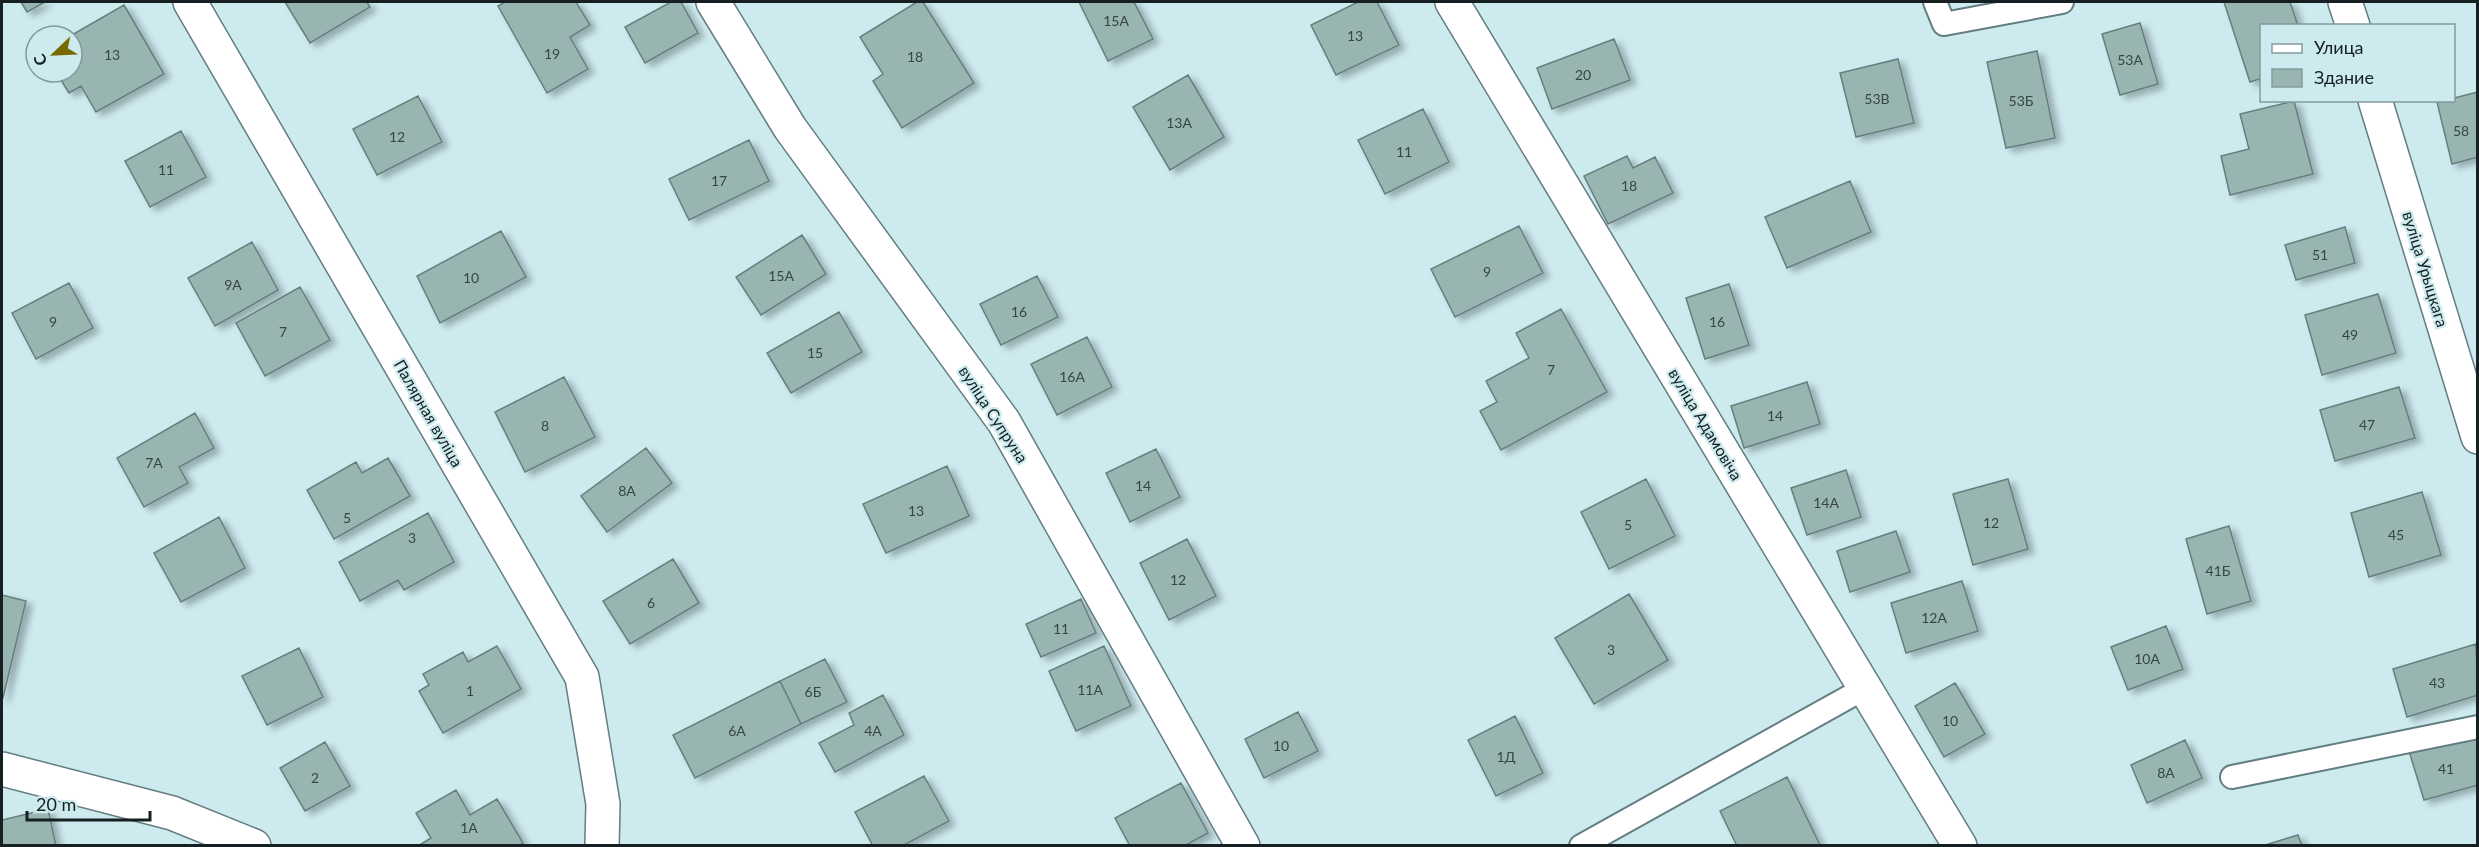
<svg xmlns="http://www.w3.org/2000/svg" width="2479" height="847" viewBox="0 0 2479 847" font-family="Lato,sans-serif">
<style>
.building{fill:#99b5b2;stroke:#657f7d;stroke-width:1.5;filter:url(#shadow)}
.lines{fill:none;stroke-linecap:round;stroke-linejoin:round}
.lane-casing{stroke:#637d82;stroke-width:26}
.street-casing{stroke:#637d82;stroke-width:36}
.lane{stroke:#fff;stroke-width:22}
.street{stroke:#fff;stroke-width:33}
.labels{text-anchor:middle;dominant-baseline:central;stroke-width:4.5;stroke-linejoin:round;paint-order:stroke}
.number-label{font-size:14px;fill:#374546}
.street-label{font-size:16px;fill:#162022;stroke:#cdeaef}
</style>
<defs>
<filter id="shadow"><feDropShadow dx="6" dy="4" stdDeviation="3" flood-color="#0004"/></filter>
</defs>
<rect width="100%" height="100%" fill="#cdeaef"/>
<path class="building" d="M21,2H45L27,12Z
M285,2H367L370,7L310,43Z
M505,2H576L590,25L570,37L588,69L547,93L498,6Z
M671,2H681L698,33L645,63L625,27Z
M917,2H923L974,83L902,128L873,81L883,74L860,37Z
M1079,2H1134L1153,39L1108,61Z
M1358,2H1377L1399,45L1336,75L1311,25Z
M2224,2H2290L2298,26H2262V78L2250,82Z
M124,5L164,74L96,112L81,86L69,93L56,72H72V36H70Z
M2140,23L2158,84L2120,95L2102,34Z
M1614,39L1630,80L1552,109L1537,68Z
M2037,51L2055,138L2006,148L1987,62Z
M1898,59L1914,123L1856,137L1840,73Z
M1188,75L1224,137L1170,170L1133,107Z
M2478,92V157L2452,164L2437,102L2454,100V98Z
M418,96L442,142L377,175L353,129Z
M2294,101L2313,174L2230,195L2221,156L2249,149L2240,114Z
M1423,109L1449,162L1385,194L1358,140Z
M181,131L206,177L150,207L125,161Z
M749,140L769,181L689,220L669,179Z
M1627,156L1633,168L1655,157L1673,193L1608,224L1584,176Z
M1850,181L1871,232L1787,268L1765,217Z
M1519,226L1543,273L1455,317L1431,269Z
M2345,227L2355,263L2296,280L2285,245Z
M501,231L526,277L440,323L417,276Z
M802,235L826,274L761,315L736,277Z
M252,242L278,290L215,326L188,278Z
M1037,276L1058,317L1001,345L980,304Z
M69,283L93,328L36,359L12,313Z
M1729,284L1749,345L1705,359L1686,298Z
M300,287L330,340L265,376L236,323Z
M2378,294L2396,353L2322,375L2305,315Z
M1561,309L1607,392L1501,450L1480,411L1497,402L1486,381L1529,358L1516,333Z
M839,312L862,352L791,393L767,353Z
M1087,337L1112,387L1057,415L1031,364Z
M564,377L595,437L525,472L495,412Z
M1807,382L1820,424L1744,448L1731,406Z
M2399,387L2415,438L2335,461L2320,410Z
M195,413L214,448L179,467L188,483L144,507L117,458Z
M646,448L672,483L607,532L581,496Z
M1156,449L1180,497L1130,522L1106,473Z
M388,458L410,496L334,539L307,490L356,462L362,473Z
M947,466L969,516L886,553L863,504Z
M1846,470L1861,517L1807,535L1791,488Z
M1646,479L1675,536L1609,569L1581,512Z
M2008,479L2028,549L1973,565L1953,494Z
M2422,492L2441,555L2369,577L2351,513Z
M428,513L454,562L404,590L398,580L360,601L339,562Z
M219,517L245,568L181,602L154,553Z
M2229,526L2251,601L2207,614L2186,539Z
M1896,531L1910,572L1850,592L1837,551Z
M1187,539L1216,596L1169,620L1140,563Z
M673,559L699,603L630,644L603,601Z
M1962,581L1978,631L1906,653L1891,603Z
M1629,594L1668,660L1594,704L1555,638Z
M2,595L26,601L3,698H2Z
M1081,599L1096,633L1041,657L1026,624Z
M2166,626L2183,669L2128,690L2111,647Z
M2476,644L2478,695L2407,717L2393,669Z
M497,646L521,689L443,733L419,691L429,685L423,674L463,652L468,662Z
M1104,646L1131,706L1076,731L1049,671Z
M299,648L323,697L267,725L242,676Z
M825,659L847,702L801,724L780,681Z
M780,681L801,724L695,778L673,735Z
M1955,683L1985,734L1944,757L1915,706Z
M883,695L904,735L835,772L819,743L854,725L849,713Z
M1298,712L1318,751L1264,778L1245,739Z
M1515,716L1543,773L1496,796L1468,740Z
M2478,731V785L2424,800L2409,751Z
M2185,740L2202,778L2147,803L2131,765Z
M325,742L350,786L305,811L280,768Z
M924,776L949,821L902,846H873L855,812Z
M1787,777L1820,845L1737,846L1720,811Z
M1181,783L1208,833L1184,846H1130L1115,818Z
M456,790L470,815L497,799L523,843L518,846H422L421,844L431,838L416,813Z
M48,809L56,846H2V820Z
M2298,835L2302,846H2262Z"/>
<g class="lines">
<g class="lane-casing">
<path id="lane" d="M1935,2L1944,24L2062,2
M2232,777L2478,727
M1581,846L1865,688"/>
</g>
<g class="street-casing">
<path id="street" d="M190,2L582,677L603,804L602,846
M713,2L790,128L1004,422L1243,846
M1452,2L1960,846
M2345,2L2353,26
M2375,100L2478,437
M2,769L172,813L254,846"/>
</g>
<use href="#lane" class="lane"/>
<use href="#street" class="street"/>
</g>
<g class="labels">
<g class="number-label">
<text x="1116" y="20">15А</text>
<text x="1355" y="35">13</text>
<text x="552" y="53">19</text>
<text x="112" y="54">13</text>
<text x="915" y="56">18</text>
<text x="2130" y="59">53А</text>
<text x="1583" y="74">20</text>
<text x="1877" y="98">53В</text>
<text x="2021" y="100">53Б</text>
<text x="1179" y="122">13А</text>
<text x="2461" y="130">58</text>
<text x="397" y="136">12</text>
<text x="1404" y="151">11</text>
<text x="166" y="169">11</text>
<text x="719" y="180">17</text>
<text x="1629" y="185">18</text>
<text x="2320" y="254">51</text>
<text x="1487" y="271">9</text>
<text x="781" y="275">15А</text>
<text x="471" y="277">10</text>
<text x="233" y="284">9А</text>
<text x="1019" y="311">16</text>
<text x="53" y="321">9</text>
<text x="1717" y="321">16</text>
<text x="283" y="331">7</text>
<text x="2350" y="334">49</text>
<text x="815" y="352">15</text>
<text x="1551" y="369">7</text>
<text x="1072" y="376">16А</text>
<text x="1775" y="415">14</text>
<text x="2367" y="424">47</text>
<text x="545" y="425">8</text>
<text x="154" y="462">7А</text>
<text x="1143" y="485">14</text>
<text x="627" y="490">8А</text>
<text x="1826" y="502">14А</text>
<text x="916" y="510">13</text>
<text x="347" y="517">5</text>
<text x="1991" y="522">12</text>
<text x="1628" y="524">5</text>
<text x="2396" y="534">45</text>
<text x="412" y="537">3</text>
<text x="2218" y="570">41Б</text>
<text x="1178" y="579">12</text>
<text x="651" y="602">6</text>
<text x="1934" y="617">12А</text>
<text x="1061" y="628">11</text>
<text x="1611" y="649">3</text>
<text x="2147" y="658">10А</text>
<text x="2437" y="682">43</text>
<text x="1090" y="689">11А</text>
<text x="470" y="690">1</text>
<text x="813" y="691">6Б</text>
<text x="1950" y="720">10</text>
<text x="737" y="730">6А</text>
<text x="873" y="730">4А</text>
<text x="1281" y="745">10</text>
<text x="1506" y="756">1Д</text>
<text x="2446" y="768">41</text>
<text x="2166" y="772">8А</text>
<text x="315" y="777">2</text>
<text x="469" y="827">1А</text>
</g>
<g class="street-label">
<text transform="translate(2426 269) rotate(73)">вуліца Урыцкага</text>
<text transform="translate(429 413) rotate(60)">Палярная вуліца</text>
<text transform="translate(994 414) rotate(57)">вуліца Супруна</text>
<text transform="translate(1706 424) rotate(59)">вуліца Адамовіча</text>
</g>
</g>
<rect width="2479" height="847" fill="none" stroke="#162022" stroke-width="6"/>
<rect x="2260" y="24" width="195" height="78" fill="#cdeaef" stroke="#84999d" stroke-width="1.5"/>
<rect x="2272" y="44" width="30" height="9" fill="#ffffff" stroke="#84999d" stroke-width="1.5"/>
<text x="2314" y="54" font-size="18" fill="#162022">Улица</text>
<rect x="2272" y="69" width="30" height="18" fill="#99b5b2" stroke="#84999d" stroke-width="1.5"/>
<text x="2314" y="84" font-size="18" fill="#162022">Здание</text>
<g transform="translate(54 54) rotate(247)"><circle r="28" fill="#cdeaef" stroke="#84999d" stroke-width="1.5"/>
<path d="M0-4.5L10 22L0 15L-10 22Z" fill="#786a01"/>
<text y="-9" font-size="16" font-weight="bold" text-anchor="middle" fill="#162022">С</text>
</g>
<path d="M27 811v9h123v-9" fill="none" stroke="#162022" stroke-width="3"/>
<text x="36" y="811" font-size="18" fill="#162022" stroke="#cdeaef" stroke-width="4.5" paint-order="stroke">20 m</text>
</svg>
